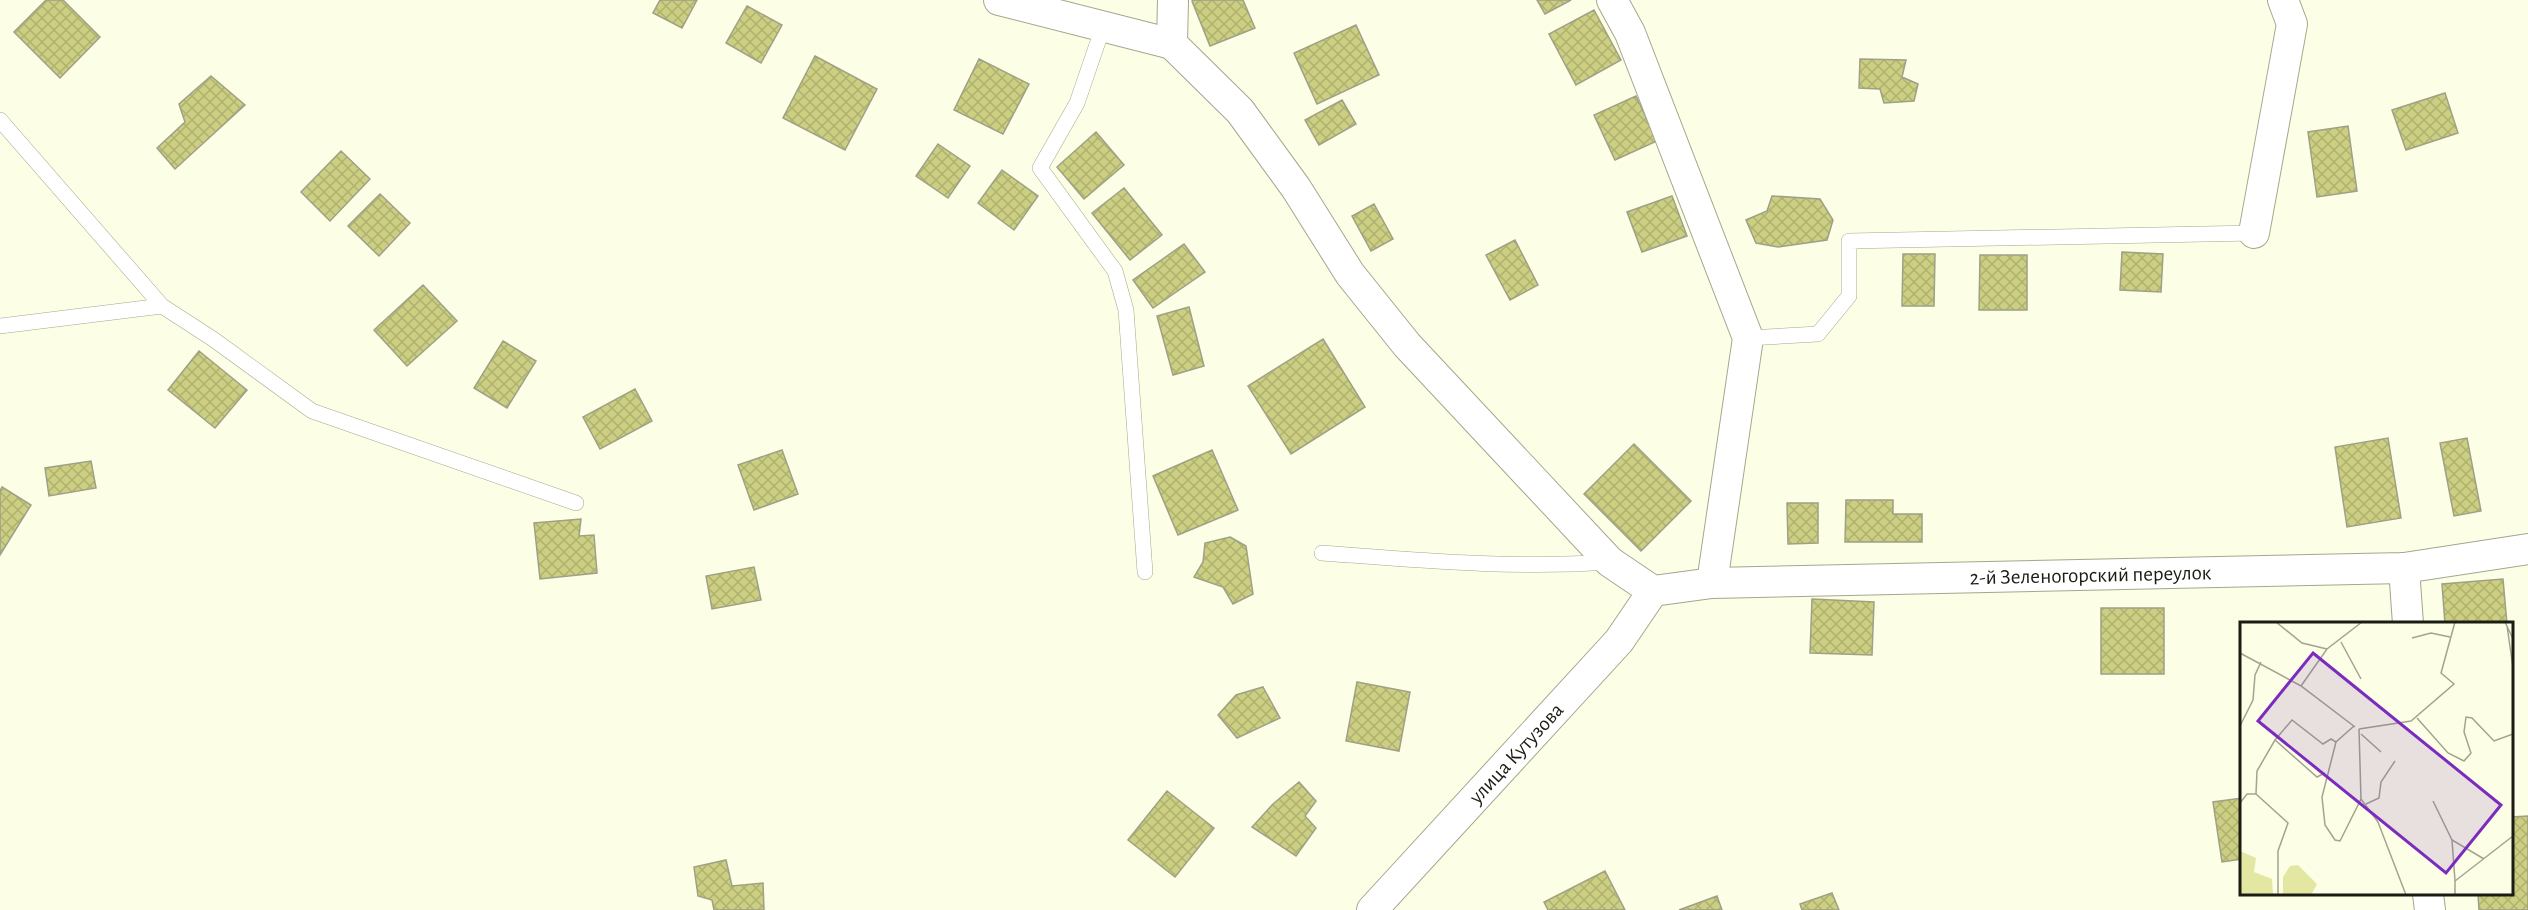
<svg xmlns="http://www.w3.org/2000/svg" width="2528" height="910" viewBox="0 0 2528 910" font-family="'Alegreya Sans',sans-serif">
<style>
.building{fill:url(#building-cross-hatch);stroke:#9ea088;stroke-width:1.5}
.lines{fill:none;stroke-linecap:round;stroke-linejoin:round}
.lane-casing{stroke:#a5a68f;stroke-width:16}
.street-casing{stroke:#a5a68f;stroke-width:32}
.lane{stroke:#fff;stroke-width:15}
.street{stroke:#fff;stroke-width:30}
.labels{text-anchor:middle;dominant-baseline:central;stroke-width:4.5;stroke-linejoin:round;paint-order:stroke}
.street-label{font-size:21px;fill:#1b1c13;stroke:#fff}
.inset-road{fill:none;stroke:#a2a491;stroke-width:1.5}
.view{fill:#7b2cbf;fill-opacity:0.15;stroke:#7b2cbf;stroke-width:3}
.inset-edge{fill:none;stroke:#1b1c13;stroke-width:3}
</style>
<defs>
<pattern id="building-cross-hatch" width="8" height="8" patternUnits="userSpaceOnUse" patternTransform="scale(1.5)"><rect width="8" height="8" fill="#cccf81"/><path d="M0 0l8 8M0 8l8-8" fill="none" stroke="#afb16f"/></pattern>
</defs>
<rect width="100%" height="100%" fill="#fcfee5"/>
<path class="building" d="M46,0H63L100,37L60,78L14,32Z
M660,0H697L682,28L653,13Z
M1194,0H1243L1255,28L1210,46L1192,1Z
M1537,0H1571L1545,14Z
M747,6L782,25L761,63L726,43Z
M1594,10L1621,60L1576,85L1549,34Z
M1356,25L1379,75L1317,104L1294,53Z
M815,56L877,89L845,150L783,118Z
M979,59L1029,84L1003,134L954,110Z
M1860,59L1906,60L1902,77L1918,84L1914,101L1884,103L1880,89L1859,88Z
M211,76L245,105L175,169L157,148L185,122L179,104Z
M2445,93L2458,133L2406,150L2392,110Z
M1636,96L1657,141L1615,160L1594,115Z
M1342,100L1356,124L1319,145L1305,120Z
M2348,126L2357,191L2317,197L2308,132Z
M1096,132L1124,165L1084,199L1057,167Z
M938,144L970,166L948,198L916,176Z
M341,151L370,179L330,221L301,192Z
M1002,170L1038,196L1014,230L978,203Z
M1124,188L1162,235L1130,260L1092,213Z
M380,194L410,223L379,256L348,226Z
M1672,196L1687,236L1642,252L1627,212Z
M1772,196L1820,199L1833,220L1827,240L1778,247L1756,243L1746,220L1767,211Z
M1374,204L1393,239L1371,251L1352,216Z
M1515,240L1538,285L1510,300L1486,255Z
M1184,244L1205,272L1153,308L1133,280Z
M2122,252L2163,254L2161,292L2120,290Z
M1903,254H1935L1934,306H1902Z
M1980,255H2027V310H1979Z
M423,285L457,321L407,366L374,330Z
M1189,307L1204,366L1173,375L1157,316Z
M1323,339L1365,407L1291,454L1248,386Z
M503,341L536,361L507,408L474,388Z
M199,351L247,390L215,428L168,390Z
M635,389L652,421L600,449L583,417Z
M2388,438L2401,518L2347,527L2335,447Z
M2467,438L2481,511L2454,516L2440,443Z
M1634,444L1691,501L1641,551L1584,494Z
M782,450L798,494L754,510L738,465Z
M1212,450L1238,510L1178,535L1153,476Z
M91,461L96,488L49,496L45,468Z
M2,487L31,505L0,555V491Z
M1846,500H1893V514H1922V542H1845Z
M1787,503H1818V543L1788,544Z
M581,519L579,536L594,535L597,573L540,579L534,523Z
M1230,537L1246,546L1253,594L1233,604L1223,587L1194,577L1203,562L1205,543Z
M754,567L761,600L712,609L706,576Z
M2503,579L2507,624H2445L2442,584Z
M1812,599L1874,602L1872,655L1810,653Z
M2101,608H2164V674H2101Z
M1357,682L1410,692L1399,751L1346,741Z
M1263,687L1280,718L1237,738L1218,715L1236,695Z
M1299,782L1316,801L1305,816L1316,828L1296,856L1252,827L1273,804Z
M1167,791L1214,828L1175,877L1128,840Z
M2242,798V859L2222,862L2213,802Z
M2528,816V910H2479L2478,894H2512V817Z
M726,860L732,886L763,883L764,910H714L712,900L698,896L694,867Z
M1605,871L1625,910H1548L1544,902Z
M1832,893L1839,910H1802L1800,904Z
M1717,896L1722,910H1679Z"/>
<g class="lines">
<g class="lane-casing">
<path id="lane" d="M1103,27L1077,103L1040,168L1115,271L1126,310L1145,572
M0,120L162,306
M0,326L162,306L213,339L312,411L576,503
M1748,338L1818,334L1849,296V241L2254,233
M1322,553C1418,560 1514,569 1610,562"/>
</g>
<g class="street-casing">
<g id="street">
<path d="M999,0L1172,44"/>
<path d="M1173,0L1172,44L1240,111L1296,188L1350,274L1407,345L1610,562L1653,591"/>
<path d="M1612,0L1630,33L1748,338L1712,583"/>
<path d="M2254,233L2292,24L2283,0"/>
<path d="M2404,568L2408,624"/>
<path id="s1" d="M1653,591L1712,583L2404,568L2528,549"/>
<path d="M2428,894L2430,910"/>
<path id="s2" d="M1372,910L1619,641L1653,591"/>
</g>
</g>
<use href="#lane" class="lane"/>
<use href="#street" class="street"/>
</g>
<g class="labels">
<g class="street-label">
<text stroke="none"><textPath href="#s1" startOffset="438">2-й Зеленогорский переулок</textPath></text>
<text stroke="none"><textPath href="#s2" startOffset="213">улица Кутузова</textPath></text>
</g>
</g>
<g transform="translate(2240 622)">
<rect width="273" height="273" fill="#fcfee5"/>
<path d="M0,229L16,236L14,250L32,257L33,273H0ZM58,243L77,262L71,273H43V255L50,244Z" fill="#e3e7a2"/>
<path class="inset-road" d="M36,0L62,21L87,27M265,0L273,17M267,4L273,45M172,16L191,11L210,15M101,20L121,57M0,31L61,64L115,105M61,64L87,27L122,0M177,96L208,131L224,139L231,131L224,110L226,95L232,96L254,119L273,112M0,104L13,78L15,53L21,40M114,104L96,120L82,175L85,203L95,218L100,219L121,177L119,107M119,107L171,99L214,62L201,51L215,0M121,112L141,130M35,118L52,98L83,122L91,117L96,120M121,177L138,200L166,273M193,179L212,218L244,237M0,181L7,172H16M126,182L139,176L141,160L155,139M212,218L215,259M38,273V229L48,201L16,172L17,149L35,118L77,155L85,151M215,273V259L273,214"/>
<path class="view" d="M73,31L261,183L206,251L18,99Z"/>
<rect width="273" height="273" class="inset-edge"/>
</g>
</svg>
